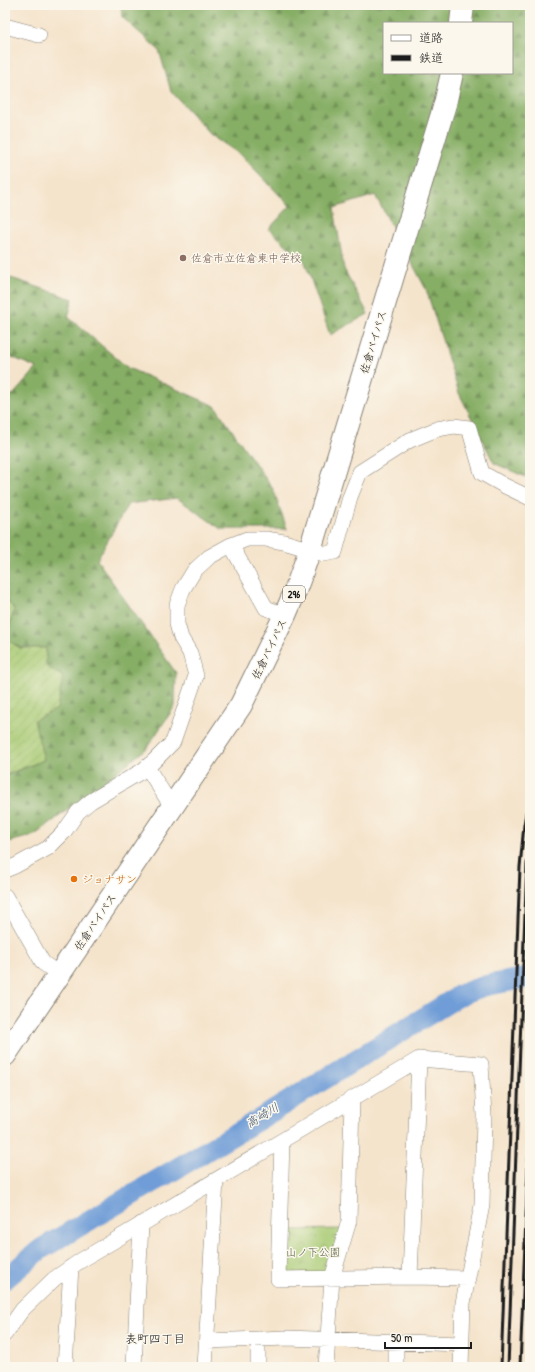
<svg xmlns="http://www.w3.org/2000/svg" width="535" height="1372" viewBox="0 0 535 1372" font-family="'Patrick Hand','Klee One',sans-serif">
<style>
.forest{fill:url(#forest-firs);stroke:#516540;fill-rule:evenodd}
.park{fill:url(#park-crowns);stroke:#627348}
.garden{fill:url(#garden-furrows);stroke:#627348}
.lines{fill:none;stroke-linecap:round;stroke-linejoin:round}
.river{stroke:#6f9dd7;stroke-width:21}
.minor-casing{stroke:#888074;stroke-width:16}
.highway-casing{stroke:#888074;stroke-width:24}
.minor{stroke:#fff;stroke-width:15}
.highway{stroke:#fff;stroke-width:22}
.rail{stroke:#1c1c1c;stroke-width:3}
.education-dot{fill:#8d6e63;stroke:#fbf7ec;stroke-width:1.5}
.food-dot{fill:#e8710a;stroke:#fbf7ec;stroke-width:1.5}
.labels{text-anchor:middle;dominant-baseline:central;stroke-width:3;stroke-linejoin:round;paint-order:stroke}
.shield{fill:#fbf7ec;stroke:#5f5e5a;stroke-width:1}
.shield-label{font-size:10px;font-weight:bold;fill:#1c1c1c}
.education-label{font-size:11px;fill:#785e54;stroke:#fbf7ec;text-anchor:start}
.street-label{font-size:11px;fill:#1c1c1c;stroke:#fbf7ec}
.food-label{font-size:11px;fill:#c56008;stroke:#fbf7ec;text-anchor:start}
.park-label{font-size:11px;fill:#4d593a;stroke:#fbf7ec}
.water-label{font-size:12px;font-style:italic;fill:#415670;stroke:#fbf7ec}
.neighbourhood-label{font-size:12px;fill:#1c1c1c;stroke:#fbf7ec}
</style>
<defs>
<pattern id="forest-firs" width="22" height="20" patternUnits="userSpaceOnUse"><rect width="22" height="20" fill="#86ae65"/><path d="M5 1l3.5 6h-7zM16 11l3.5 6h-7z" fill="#6d8d52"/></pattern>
<pattern id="park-crowns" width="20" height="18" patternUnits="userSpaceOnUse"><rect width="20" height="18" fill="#a8ca73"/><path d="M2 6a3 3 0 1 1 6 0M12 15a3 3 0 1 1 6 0" fill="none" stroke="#90ad63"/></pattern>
<pattern id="garden-furrows" width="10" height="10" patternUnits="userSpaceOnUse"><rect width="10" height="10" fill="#a8ca73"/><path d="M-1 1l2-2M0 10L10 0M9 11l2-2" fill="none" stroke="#90ad63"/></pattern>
</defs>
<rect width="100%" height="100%" fill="#fbf7ec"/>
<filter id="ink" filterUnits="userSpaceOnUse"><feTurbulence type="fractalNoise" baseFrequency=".025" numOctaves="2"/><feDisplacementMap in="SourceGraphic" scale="8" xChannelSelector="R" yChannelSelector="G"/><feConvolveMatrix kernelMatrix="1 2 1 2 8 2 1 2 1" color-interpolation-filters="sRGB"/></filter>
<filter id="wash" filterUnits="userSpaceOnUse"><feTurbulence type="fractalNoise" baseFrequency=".012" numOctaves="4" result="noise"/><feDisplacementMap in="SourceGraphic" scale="16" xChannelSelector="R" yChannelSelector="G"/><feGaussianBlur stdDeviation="0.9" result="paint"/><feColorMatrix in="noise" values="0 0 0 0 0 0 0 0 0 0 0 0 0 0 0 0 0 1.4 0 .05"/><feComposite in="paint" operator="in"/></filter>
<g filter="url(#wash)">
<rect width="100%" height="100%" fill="#f5e4cc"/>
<path class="forest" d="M121,5H530V479L494,463L459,393L426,289L375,195L334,208L344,269L368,314L330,335L305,262L269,229L290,206L241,155L211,135L171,91L159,50L122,17ZM384,23H512V73H384Z
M11,278L73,299L68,317L128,368L215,406L273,489L287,529H221L177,498L128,504L97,560L176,673L175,706L146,749L35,835L5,843V776L44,760L33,720L46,666V648H20L6,639L14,609L5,598V394L13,395L37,368L5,354V281Z"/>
<path class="park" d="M344,1229L328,1274H287L283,1269L285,1230Z"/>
<path class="garden" d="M5,598L14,609L6,639L20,648H46V666L63,677L57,709L34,720L44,760L5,775Z"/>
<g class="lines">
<path class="river" d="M5,1279L41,1249L260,1119L462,994L484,986L530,977"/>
</g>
</g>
<g filter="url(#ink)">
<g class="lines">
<g class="minor-casing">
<path id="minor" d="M5,26L39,35
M231,545L266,608L285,615
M147,767L172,807
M5,870L15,866L48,848L64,832L78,812L91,801L142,771L154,761L173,742L196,676L190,653L181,638L177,624V605L183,589L194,571L209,557L229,546L247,539H266L284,542L324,554L335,552L350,497L360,472L410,440L437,429L454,426L469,428L482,473L505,486L530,498
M5,896L43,963L60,975
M282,1141L278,1279L410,1277L468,1278
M410,1277L419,1059
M5,1334L22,1310L54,1279L80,1261L419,1059L481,1064L484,1115L482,1205L463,1303L461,1367
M207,1341L286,1338L461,1344
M65,1367L71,1267
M134,1367L141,1224
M205,1367L216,1180
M258,1367V1339
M326,1367L332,1278L349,1221L352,1099
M396,1367V1342"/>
</g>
<g class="highway-casing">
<path id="highway" d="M461,23L463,5
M5,1055L241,705L285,615L294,594L310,550L445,104L452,73"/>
</g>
<use href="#minor" class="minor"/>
<use href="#highway" class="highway"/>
<path class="rail" d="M501,1367L520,867L524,825L530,790
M508,1367L524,938L527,865L530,841
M520,1367L530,1118"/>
</g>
</g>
<circle class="education-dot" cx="183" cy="258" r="4"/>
<circle class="food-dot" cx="74" cy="879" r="4"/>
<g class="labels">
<rect class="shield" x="283" y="586" width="22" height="16" rx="3"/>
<g class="shield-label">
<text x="294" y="594">296</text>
</g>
<g class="education-label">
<text x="191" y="258">佐倉市立佐倉東中学校</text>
</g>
<g class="street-label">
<text transform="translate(373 342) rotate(-73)">佐倉バイパス</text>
<text transform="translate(269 649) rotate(-64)">佐倉バイパス</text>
<text transform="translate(95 922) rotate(-56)">佐倉バイパス</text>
</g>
<g class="food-label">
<text x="82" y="879">ジョナサン</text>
</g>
<g class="park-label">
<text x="313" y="1252">山ノ下公園</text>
</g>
<g class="water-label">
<text transform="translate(262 1115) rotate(-31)">高崎川</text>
</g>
<g class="neighbourhood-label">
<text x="155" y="1338">表町四丁目</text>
</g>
</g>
<rect width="535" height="1372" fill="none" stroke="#fbf7ec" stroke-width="20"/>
<rect x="383" y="22" width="130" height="52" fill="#fbf7ec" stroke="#a29f99"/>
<rect x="391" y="35" width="20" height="6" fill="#ffffff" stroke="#a29f99"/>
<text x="419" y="42" font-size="12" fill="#1c1c1c">道路</text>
<rect x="391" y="55" width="20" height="6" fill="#1c1c1c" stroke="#a29f99"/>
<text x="419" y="62" font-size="12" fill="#1c1c1c">鉄道</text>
<path d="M385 1342v6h86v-6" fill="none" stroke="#1c1c1c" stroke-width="2"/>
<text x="391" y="1342" font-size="12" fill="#1c1c1c" stroke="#fbf7ec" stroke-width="3" paint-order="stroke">50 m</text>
</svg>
